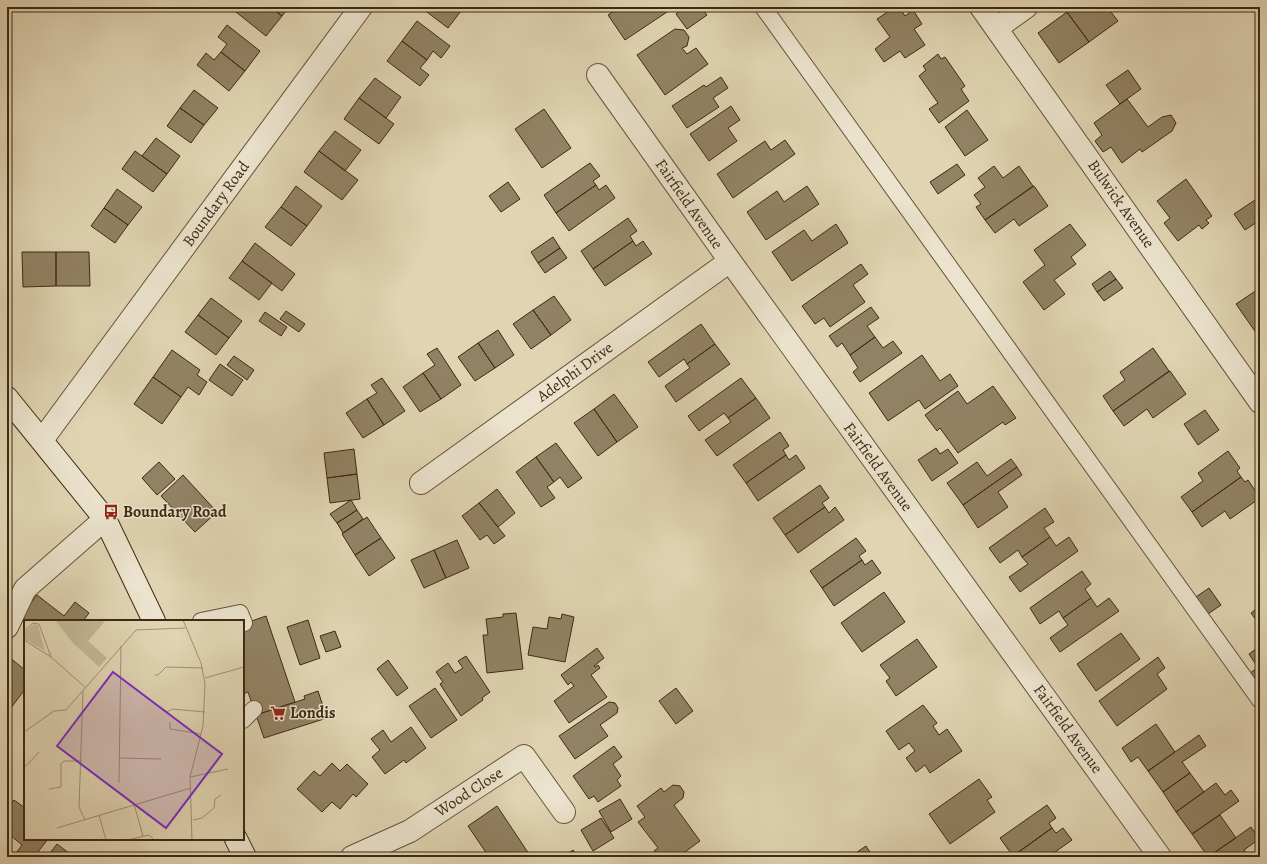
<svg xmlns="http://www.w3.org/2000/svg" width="1267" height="864" viewBox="0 0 1267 864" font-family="Alegreya,serif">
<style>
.building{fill:#928265;stroke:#3d2a12}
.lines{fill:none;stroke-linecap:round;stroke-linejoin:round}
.lane-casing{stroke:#66543a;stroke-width:18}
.street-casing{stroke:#66543a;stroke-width:24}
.secondary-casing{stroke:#3d2a12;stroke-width:24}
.lane{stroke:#ebe3cd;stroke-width:16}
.street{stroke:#ebe3cd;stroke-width:22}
.secondary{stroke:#ebe3cd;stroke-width:22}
.labels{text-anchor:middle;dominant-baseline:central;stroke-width:3;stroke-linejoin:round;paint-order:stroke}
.street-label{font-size:16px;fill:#3d2a12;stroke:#ebe3cd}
.poi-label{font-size:16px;font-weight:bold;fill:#3d2a12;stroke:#ebe3cd;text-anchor:start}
.inset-road{fill:none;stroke:#9f9072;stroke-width:1}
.view{fill:#7b2cbf;fill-opacity:0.15;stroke:#7b2cbf;stroke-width:2}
.inset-edge{fill:none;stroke:#3d2a12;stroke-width:2}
</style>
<rect width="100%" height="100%" fill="#e0d4b2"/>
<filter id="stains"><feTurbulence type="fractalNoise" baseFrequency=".005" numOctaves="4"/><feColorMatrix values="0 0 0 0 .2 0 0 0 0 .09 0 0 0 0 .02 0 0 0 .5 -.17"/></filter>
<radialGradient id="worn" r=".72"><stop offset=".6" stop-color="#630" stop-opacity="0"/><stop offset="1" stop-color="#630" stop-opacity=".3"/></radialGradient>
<path class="building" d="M231,7H270L282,16L266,36L231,8Z
M270,7H289L282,16Z
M424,7H464L448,28L423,9Z
M620,7H669L670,10L625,40L608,15Z
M685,7H701L707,15L687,29L676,14Z
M895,7H899L905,16L913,10L922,24L914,29L925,45L905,58L900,51L884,62L875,49L890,37L877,19Z
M1074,7H1107L1118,21L1089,42L1067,12Z
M1067,12L1089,42L1059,63L1038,33Z
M417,21L450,46L441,58L433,51L427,60L402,41Z
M227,25L260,51L245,71L221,52L227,44L218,37Z
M675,29L684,30L689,37L687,46L682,48L687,54L696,48L708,64L665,95L637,55Z
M402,41L427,60L420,68L429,75L420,86L387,61Z
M221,52L245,71L229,91L197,65L206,53L214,60Z
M938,54L941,59L945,57L965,86L961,89L969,101L939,123L929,109L938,103L919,76L926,70L923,66Z
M1128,70L1141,89L1120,104L1106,85Z
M721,77L728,88L713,98L719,107L687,128L672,106L704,85L706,87Z
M375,78L401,97L386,118L359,98Z
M194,90L218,108L204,125L180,108Z
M359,98L394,124L379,144L344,119Z
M1127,99L1148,127L1162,117L1171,115L1176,123L1172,131L1142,152L1140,149L1122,163L1111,147L1103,152L1095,141L1102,135L1094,123Z
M731,106L740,120L728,128L737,141L709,161L690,134Z
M180,108L204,125L191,143L167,126Z
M544,109L571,148L542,168L515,129Z
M967,110L988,140L965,156L945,127Z
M335,131L361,150L345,171L319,151Z
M156,138L180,156L167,174L142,156Z
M785,140L795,154L733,198L717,174L765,141L771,150Z
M135,151L167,174L153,192L122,169Z
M319,151L358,180L342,200L304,172Z
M590,163L600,176L593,181L596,185L556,213L544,195Z
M957,164L965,175L938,194L930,182Z
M994,166L1003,178L1019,166L1033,186L985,220L976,207L981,204L974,195L985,187L978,178Z
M1186,179L1212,216L1206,220L1209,223L1202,229L1199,225L1178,241L1164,223L1170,218L1157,201Z
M508,182L520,199L501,212L489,196Z
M596,185L599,190L606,185L615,198L569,231L556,213Z
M296,186L322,206L307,226L281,207Z
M807,186L819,204L766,240L747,212L777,191L784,202Z
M1034,186L1048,206L1019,226L1014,219L995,233L985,220Z
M117,189L142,207L128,225L104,208Z
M1255,200L1260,207V220L1245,230L1234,214Z
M281,207L307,226L291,246L265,227Z
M104,208L128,225L115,243L91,226Z
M628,218L637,231L630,236L633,241L593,269L581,251Z
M836,224L848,243L792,281L772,252L804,230L812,241Z
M1070,224L1086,245L1071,257L1076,264L1054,280L1065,294L1044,310L1023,282L1045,265L1034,250Z
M553,237L560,248L538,263L531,252Z
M633,241L636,246L643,241L652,254L605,286L593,269Z
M255,243L295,274L282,291L242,261Z
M560,248L567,258L545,273L538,263Z
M22,252H56V286L23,287Z
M56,252H89L90,286H56Z
M242,261L272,283L259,300L229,278Z
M861,264L868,274L853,285L865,302L830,327L824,318L815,324L802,306Z
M1110,271L1116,279L1097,292L1092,284Z
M1116,279L1123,288L1104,301L1097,292Z
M1260,288V336L1259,337L1236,304Z
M554,296L571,320L551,335L533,310Z
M211,298L242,321L229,338L198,315Z
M871,307L879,318L867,326L875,337L850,355L842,343L837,347L829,336Z
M533,310L551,335L531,349L513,324Z
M286,311L305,324L299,332L280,319Z
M265,312L287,327L281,336L259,321Z
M198,315L229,338L216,355L185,332Z
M701,324L715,344L687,364L684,359L659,377L648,362Z
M498,330L514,355L495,368L478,343Z
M875,337L883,348L893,341L902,353L860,382L853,372L858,368L850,355Z
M478,343L495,368L475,381L458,357Z
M715,344L730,364L676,402L665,386L690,368L687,364Z
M437,348L461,385L441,399L423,373L435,365L427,354Z
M1153,348L1169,371L1113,411L1103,396L1125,380L1120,372Z
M172,350L200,370L197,375L207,382L199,395L188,387L181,397L153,377Z
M922,355L940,381L950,374L958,386L925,409L919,400L888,421L869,393Z
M234,356L254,370L247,380L227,365Z
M220,364L243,380L232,396L209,380Z
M1170,371L1186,394L1153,418L1147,409L1124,426L1113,411Z
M423,373L441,399L420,412L403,387Z
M153,377L181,397L162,424L134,404Z
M382,378L405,411L384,425L367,399L377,393L371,385Z
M741,378L756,398L728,418L724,413L699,431L688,416Z
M993,386L1016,418L1005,425L1003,422L958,453L940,428L937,431L925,415L958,391L967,404Z
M614,394L638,427L617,442L594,409Z
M756,398L770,418L717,456L705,440L731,422L728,418Z
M367,399L384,425L363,438L346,413Z
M594,409L617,442L598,456L574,423Z
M1205,410L1219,430L1198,445L1184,424Z
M780,432L789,446L783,450L786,455L746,483L733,465Z
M556,443L582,478L568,488L560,477L554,482L536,457Z
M936,448L940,454L948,449L958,463L932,481L918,460Z
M354,449L357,474L327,478L324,453Z
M1228,451L1240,468L1237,471L1241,477L1192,512L1181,497L1203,481L1198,473Z
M786,455L789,460L796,455L805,468L758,501L746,483Z
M536,457L554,482L547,487L555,498L541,507L516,472Z
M1011,459L1017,467L963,505L947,483L977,462L987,476Z
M159,462L175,479L157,495L142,478Z
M1017,467L1022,475L998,492L1008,507L978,528L963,505Z
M357,474L360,499L330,503L327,478Z
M183,475L217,512L195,532L161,496Z
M1241,477L1245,482L1248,480L1260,498L1230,519L1225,511L1202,527L1192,512Z
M820,485L829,498L822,503L825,507L785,535L773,518Z
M497,489L515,513L498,527L479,503Z
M351,500L357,510L337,523L330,514Z
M479,503L505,536L494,544L487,535L480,540L462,516Z
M825,507L829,513L835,507L844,520L798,553L785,535Z
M1045,508L1054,522L1044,528L1050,537L1022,557L1018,550L1000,563L989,548Z
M357,510L363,519L343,533L337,523Z
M367,517L381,538L355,555L342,534Z
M1050,537L1056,546L1069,537L1078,551L1020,592L1009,577L1028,564L1022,557Z
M381,538L395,558L369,576L355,555Z
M856,538L866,551L859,556L862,560L822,588L810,571Z
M457,540L469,568L446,578L434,550Z
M434,550L446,578L424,588L411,560Z
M862,560L865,565L872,560L881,573L834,606L822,588Z
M1082,571L1091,584L1085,589L1091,598L1063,618L1059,611L1040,624L1030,608Z
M1209,588L1221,605L1205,616L1193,599Z
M884,592L905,622L862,652L841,623Z
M37,595L64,616L75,602L89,613L83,621H27L21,616Z
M1091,598L1097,607L1109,598L1119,611L1060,652L1050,638L1068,625L1063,618Z
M1260,606V625L1251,613Z
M516,613L523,669L487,673L483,635H488L486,619L503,617V614Z
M562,614L574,617L565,662L528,655L533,627L547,629L549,617L561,619Z
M266,616L295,702L256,715L248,692L243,694V624Z
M308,620L320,658L300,665L287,627Z
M335,631L341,647L326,652L320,636Z
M1121,633L1140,659L1096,691L1077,664Z
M917,639L937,667L896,696L886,681L890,678L880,665Z
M1260,646V663L1257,666L1249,654Z
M597,648L604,658L594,666L595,667L598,665L600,668L591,675L607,697L569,723L554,701L574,686L571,682L568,685L561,675Z
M466,656L490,692L482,698L483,700L461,716L440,684L443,682L436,672L448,663L455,673L463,668L458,661Z
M9,657L25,670V694L23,692L7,713V659Z
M1158,657L1165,668L1157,674L1167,689L1117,726L1099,701Z
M388,660L408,688L397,696L377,669Z
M1259,667L1260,669V680L1256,682L1250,673Z
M435,688L457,720L431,738L409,706Z
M676,688L693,711L676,724L659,701Z
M318,691L327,718L264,738L256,715L305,699L304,696Z
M609,702L615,703L618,708L617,713L600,725L608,736L575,759L559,736Z
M923,705L937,723L933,726L939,735L947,729L962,751L930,773L925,765L916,772L906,758L915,751L909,743L899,750L886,731Z
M1156,724L1175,752L1148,771L1138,757L1131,762L1122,748Z
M411,727L426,748L406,763L404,760L385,774L372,757L380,750L371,739L383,730L391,742Z
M1199,735L1206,746L1182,762L1190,773L1163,792L1148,771Z
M614,746L622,757L613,764L621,776L617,780L621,786L598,802L594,796L589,799L573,776Z
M332,763L340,771L347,764L368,784L356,797L353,794L340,809L332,802L322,812L297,789L314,771L320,776Z
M1190,773L1204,792L1176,812L1163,792Z
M979,779L992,797L987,800L995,812L950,844L929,814Z
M1216,783L1225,795L1231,790L1239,801L1192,834L1176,812Z
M673,785L680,786L684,792L683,798L674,805L700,841L678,857H658L654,851L658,848L638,822L645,817L637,806L661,788L664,792Z
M620,799L632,819L611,832L599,811Z
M14,800L25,808V839H48L34,857H13L22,845L10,835L7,838V809Z
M1047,805L1056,818L1049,823L1052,828L1013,856L1000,838Z
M497,806L529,854L524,857H489L468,826Z
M1220,815L1236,838L1208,857L1192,834Z
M601,818L614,838L593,851L581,830Z
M1251,827L1259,839L1244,850L1249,856L1208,857Z
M1052,828L1056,833L1063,828L1072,840L1048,857H1014L1013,856Z
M57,844L74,857H47Z
M866,846L873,857H850Z
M573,850L578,857H563Z"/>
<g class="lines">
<g class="lane-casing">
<path id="lane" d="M763,7L1260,700
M201,621L240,613L244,623
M243,720L254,709"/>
</g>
<g class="street-casing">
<path id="street" d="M981,7L1260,402
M997,28L1026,7
M598,75L730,261L1160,857
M42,440L361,7
M421,483L730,261
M7,627L25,589L105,519
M352,857L410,831L524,756L564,812"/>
</g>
<g class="secondary-casing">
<path id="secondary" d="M7,398L105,519L154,621
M236,839L245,857"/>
</g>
<use href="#lane" class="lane"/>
<use href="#street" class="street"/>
<use href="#secondary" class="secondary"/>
</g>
<defs>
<g id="bus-bare" transform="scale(1.2)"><path d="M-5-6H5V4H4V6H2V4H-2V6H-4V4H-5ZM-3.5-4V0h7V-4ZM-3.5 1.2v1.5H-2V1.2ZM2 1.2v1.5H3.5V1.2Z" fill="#8f2418" stroke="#ebe3cd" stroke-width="2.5" paint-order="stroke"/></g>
<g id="supermarket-bare" transform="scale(1.2)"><path d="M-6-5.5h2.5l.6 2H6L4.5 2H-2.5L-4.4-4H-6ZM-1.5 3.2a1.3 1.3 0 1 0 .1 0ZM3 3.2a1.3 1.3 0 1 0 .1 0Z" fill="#8f2418" stroke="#ebe3cd" stroke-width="2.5" paint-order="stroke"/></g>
</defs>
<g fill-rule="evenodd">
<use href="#bus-bare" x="111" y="512"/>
<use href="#supermarket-bare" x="278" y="713"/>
</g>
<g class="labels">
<g class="street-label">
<text transform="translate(216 204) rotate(-54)">Boundary Road</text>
<text transform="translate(689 204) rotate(55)">Fairfield Avenue</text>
<text transform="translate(1121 204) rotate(55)">Bulwick Avenue</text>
<text transform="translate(575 372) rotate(-36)">Adelphi Drive</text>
<text transform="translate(878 467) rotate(54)">Fairfield Avenue</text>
<text transform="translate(1068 729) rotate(54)">Fairfield Avenue</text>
<text transform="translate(469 792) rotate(-33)">Wood Close</text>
</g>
<g class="poi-label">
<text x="123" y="512">Boundary Road</text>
<text x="290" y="713">Londis</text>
</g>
</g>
<g transform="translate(24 620)">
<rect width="220" height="220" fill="#e0d4b2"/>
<path d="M31,0H82L64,21L83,38L75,47L49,23ZM10,4L14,5L21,31L0,19V12Z" fill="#c4b797"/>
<path class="inset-road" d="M159,0L177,43L181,64L179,106L166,157L168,220M0,11L9,3L15,4L27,37M0,20L27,37L62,68M131,55H134L142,47L179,48M181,58L220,47M59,71L55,187L61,200M141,90L143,92L148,89L181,92M146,102V109L177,114M0,112L30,91L42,90L112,10L161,8M96,138L137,139M0,148L15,132M166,157L204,149M95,163L97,26M25,169L37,167V144L40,141H58M110,184L119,216M75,195L82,220M169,200L178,198L190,188L191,179L197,175M33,208L167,168M103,220L125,215L130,220"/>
<path class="view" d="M89,52L198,134L142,208L33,126Z"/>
<rect width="220" height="220" class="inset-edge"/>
</g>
<rect width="1267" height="864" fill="none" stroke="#e0d4b2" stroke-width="24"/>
<rect x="8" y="8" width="1251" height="848" fill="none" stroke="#3d2a12" stroke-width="2"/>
<rect x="12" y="12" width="1243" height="840" fill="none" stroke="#3d2a12"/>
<rect width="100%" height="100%" filter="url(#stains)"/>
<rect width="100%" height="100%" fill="url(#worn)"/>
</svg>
